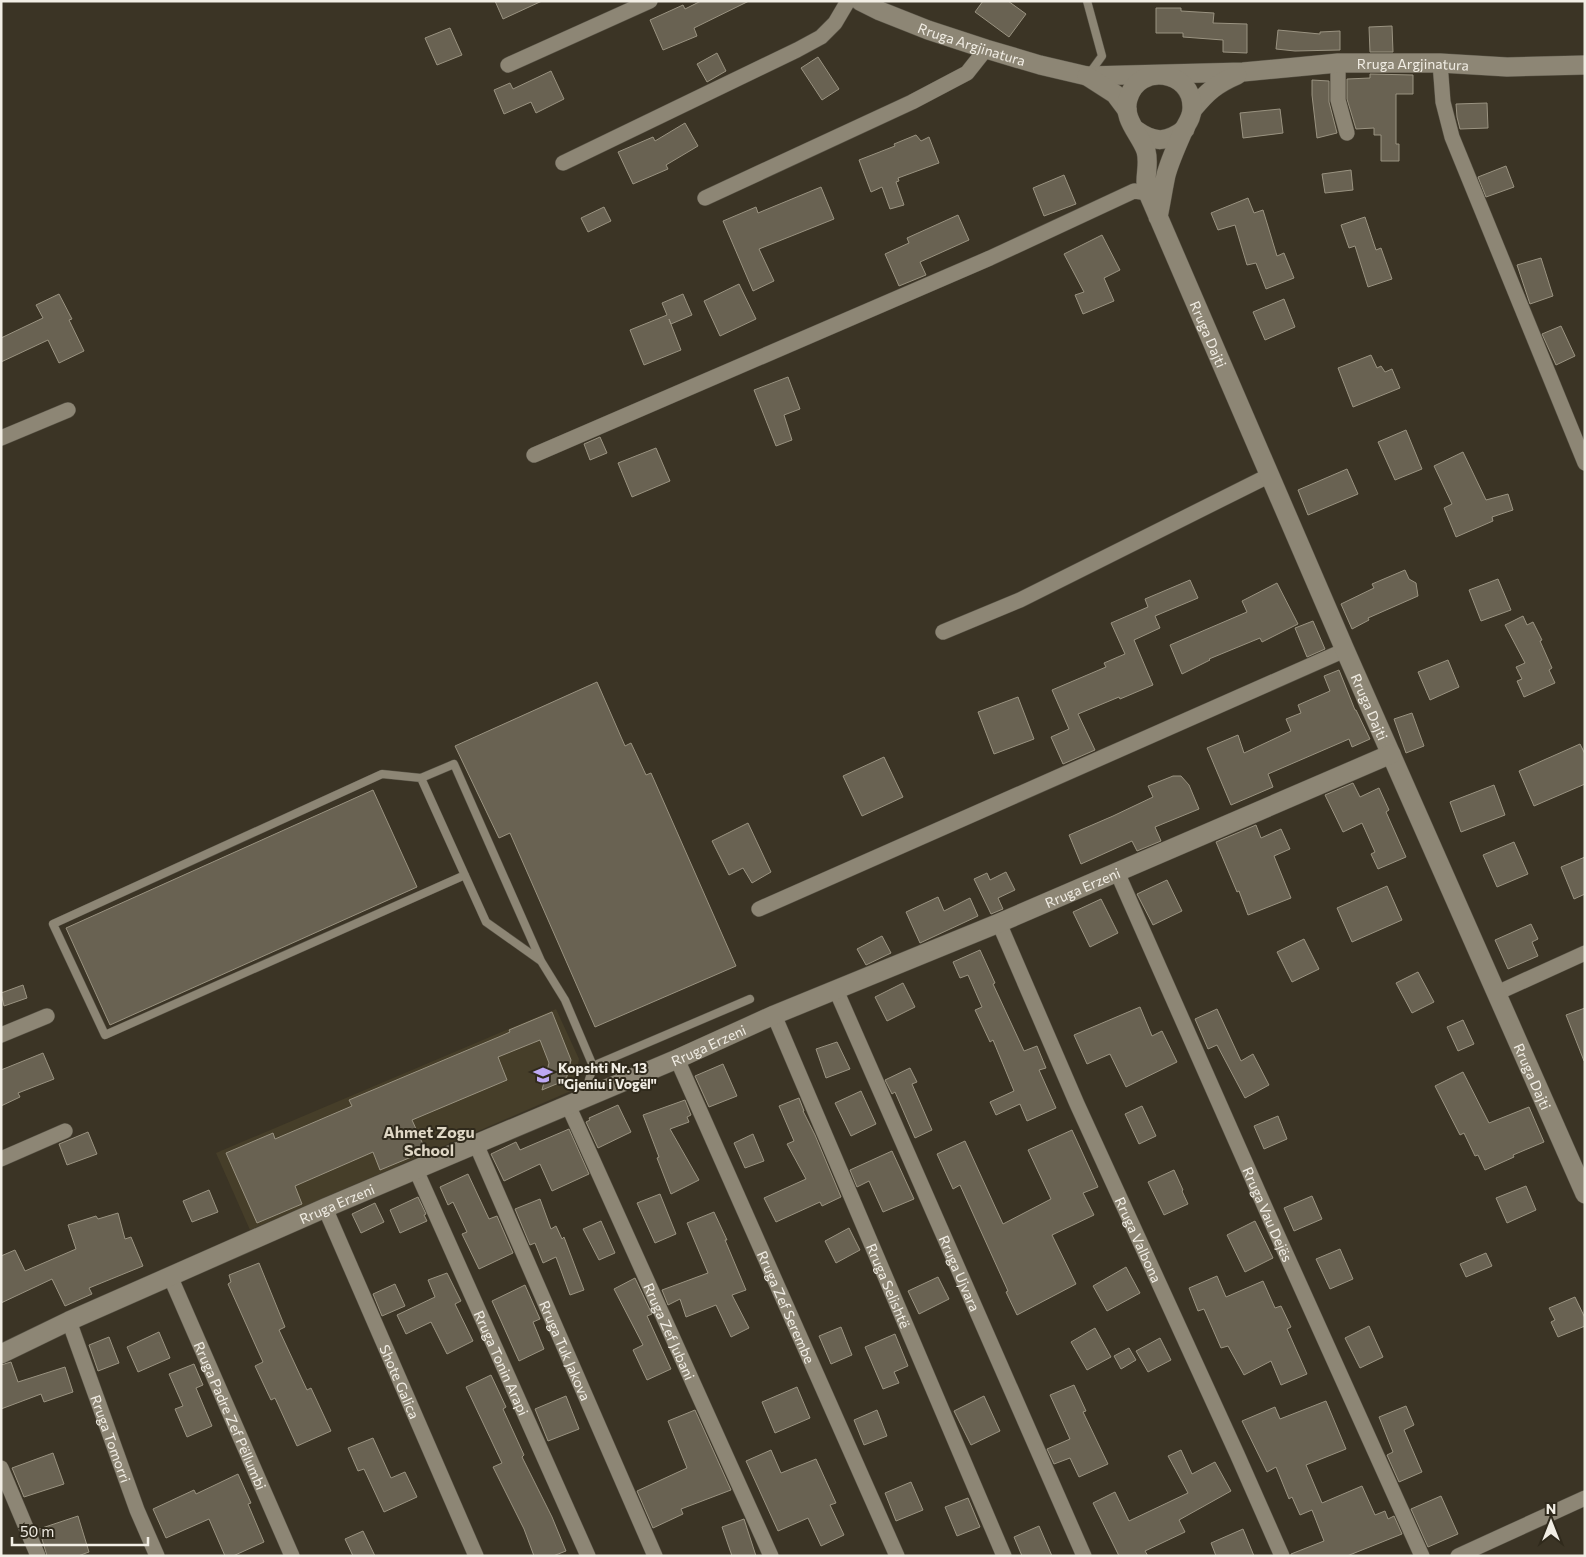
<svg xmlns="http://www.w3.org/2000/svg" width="1586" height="1557" viewBox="0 0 1586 1557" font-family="Commissioner,sans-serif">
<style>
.built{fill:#463e29}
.building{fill:#696252;stroke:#9a9381}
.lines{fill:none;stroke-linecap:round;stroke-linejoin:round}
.service-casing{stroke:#585346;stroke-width:9}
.minor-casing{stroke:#585346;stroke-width:16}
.tertiary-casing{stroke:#585346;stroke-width:20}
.service{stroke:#8d8675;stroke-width:8}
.minor{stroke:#8d8675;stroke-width:15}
.tertiary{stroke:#8d8675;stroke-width:19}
.labels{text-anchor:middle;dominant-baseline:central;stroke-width:4;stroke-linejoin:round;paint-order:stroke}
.street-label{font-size:14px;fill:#f2eee5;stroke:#302a1c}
.poi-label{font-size:14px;font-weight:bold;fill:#f2eee5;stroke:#302a1c;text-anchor:start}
.quarter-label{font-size:16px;font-weight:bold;fill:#dfd7c5;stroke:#302a1c}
</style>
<rect width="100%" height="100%" fill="#3b3425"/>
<path class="built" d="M556,1009L579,1059L573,1090L250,1230L216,1153Z"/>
<path class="building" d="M495,1H542L503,19Z
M701,1H749L694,28L697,36L663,50L650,20L683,5L685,9Z
M983,1H1008L1026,14L1009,37L975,12Z
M1156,8H1181V11L1214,13L1213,23L1247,24V53L1223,52V40L1183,37V33H1156Z
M1392,26L1393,52H1370L1369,27Z
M450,28L462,55L437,65L425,38Z
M1278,30L1320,34V32L1340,31V50L1295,51L1276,49Z
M717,53L726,71L707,82L697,64Z
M818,57L839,89L822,100L801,68Z
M551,71L564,99L536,113L531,102L504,114L494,90L510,83L513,89Z
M1370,74L1413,75V94H1396V144H1399V161H1381V135H1374V128L1356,129L1347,99V79L1370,78Z
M1312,80L1329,81V102L1337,133L1317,138L1312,95Z
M1487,103L1488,128L1460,129L1457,117L1456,104Z
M1280,109L1283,133L1243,138L1240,113Z
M685,123L698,146L666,165L668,169L633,184L618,152L653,137L655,141Z
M916,135L921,141L929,137L939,163L898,178L899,181L896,182L904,205L890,209L882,187L871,192L859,160L895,146L894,144Z
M1506,166L1514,187L1486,197L1478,177Z
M1351,170L1353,190L1325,193L1322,174Z
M1064,175L1076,204L1044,216L1033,188Z
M821,187L834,219L759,249L774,281L753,291L723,221L756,207L758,213Z
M1248,198L1254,213L1263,210L1277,256L1284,253L1294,278L1266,289L1256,263L1247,265L1235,225L1218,230L1211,213Z
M604,207L611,221L588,232L581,218Z
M958,215L969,240L920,262L926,275L899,286L885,254L909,243L907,238Z
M1365,217L1376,250L1381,248L1392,279L1368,287L1355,246L1349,248L1341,225Z
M1102,235L1120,270L1104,278L1114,301L1083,314L1075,295L1084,292L1064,254Z
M1541,258L1553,296L1530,304L1517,265Z
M739,284L756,319L720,336L704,301Z
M59,294L72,319L69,320L84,351L59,363L48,340L1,362V338L43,318L36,305Z
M683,294L692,315L671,324L669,319L681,350L644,365L630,330L667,315L662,303Z
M1284,299L1295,327L1265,340L1253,312Z
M1561,326L1575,356L1556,365L1542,334Z
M1371,355L1377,368L1381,366L1385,372L1392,369L1400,388L1353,407L1338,368Z
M788,377L800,409L784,415L792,440L776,446L754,390Z
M1406,430L1422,469L1395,480L1378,442Z
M600,437L607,453L590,460L584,444Z
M656,448L670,481L632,497L618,463Z
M1463,452L1486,500L1508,494L1513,510L1492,517L1493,521L1456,537L1444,508L1452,504L1434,466Z
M1347,469L1358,494L1308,515L1298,490Z
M1405,570L1409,579L1416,583L1418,596L1368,618L1369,620L1352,629L1341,604L1374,588L1372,584Z
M1498,579L1511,610L1481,621L1469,590Z
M1190,580L1198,598L1155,616L1160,628L1134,640L1153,685L1120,699L1119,697L1078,714L1095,750L1063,764L1051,737L1069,729L1052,690L1106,667L1104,663L1125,654L1111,623L1148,607L1145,599Z
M1277,583L1298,624L1262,642L1260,638L1209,659L1210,660L1182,674L1170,645L1247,612L1242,601Z
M1523,616L1527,625L1533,622L1542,640L1540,641L1552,668L1549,670L1555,683L1524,697L1517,681L1522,679L1516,667L1525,663L1505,625Z
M1313,621L1325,649L1307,657L1295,628Z
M1448,660L1459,687L1430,700L1418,672Z
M1339,670L1355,710H1356L1370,739L1352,747L1349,739L1268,774L1273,787L1231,805L1207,748L1238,735L1244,753L1291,731L1286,719L1301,713L1298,705L1330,691L1324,676Z
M597,682L625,746L631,743L646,775L651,773L736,966L595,1027L510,833L499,838L455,746Z
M1018,697L1034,739L994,754L978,712Z
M1412,713L1424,746L1406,753L1394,719Z
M1580,744L1585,754V784L1534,806L1519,771Z
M884,757L903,797L862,816L843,776Z
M1173,776H1181L1189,785L1199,809L1155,827L1161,841L1137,851L1132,841L1081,864L1069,835L1113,816L1153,797L1148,786Z
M1353,783L1360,797L1379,788L1389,810L1386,812L1406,857L1378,869L1371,854L1375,852L1362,823L1343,832L1325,795Z
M1494,785L1505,815L1461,832L1450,802Z
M373,790L417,887L110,1025L66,928Z
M748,823L771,872L752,883L743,868L729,875L712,841Z
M1256,825L1261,838L1281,829L1290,849L1274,856L1291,898L1248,915L1239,891L1237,892L1216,842Z
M1514,842L1528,874L1497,887L1483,855Z
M1585,857V894L1574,899L1561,867Z
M1006,872L1015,890L998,898L1003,909L991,914L974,879L987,873L990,880Z
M1167,880L1182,911L1153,925L1137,894Z
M1387,886L1402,920L1352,942L1337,908Z
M938,897L944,911L970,898L978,916L920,943L906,912Z
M1101,899L1118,933L1090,947L1073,912Z
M1531,924L1538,939L1532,942L1538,956L1508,969L1495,940Z
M882,936L891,953L866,965L857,949Z
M1304,939L1319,969L1292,982L1277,952Z
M980,950L995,983L993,984L1024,1051L1037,1046L1046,1068L1039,1070L1056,1108L1027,1121L1020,1104L996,1115L990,1102L1014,1091L993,1040L990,1042L975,1010L982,1007L968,975L960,978L953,962Z
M1418,972L1434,1002L1412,1013L1396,983Z
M903,983L915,1007L887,1021L875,997Z
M23,985L27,998L4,1006L1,993Z
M1140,1007L1152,1036L1162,1031L1177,1062L1126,1087L1110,1054L1087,1064L1074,1035Z
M1585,1008V1061H1584L1566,1015Z
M1217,1009L1241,1061L1253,1054L1269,1085L1245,1098L1217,1045L1208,1049L1195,1019Z
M552,1012L571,1060L566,1080L542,1090L549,1063L540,1040L498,1057L507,1080L412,1120L426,1151L380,1170L373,1152L295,1186L302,1204L257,1223L226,1153L273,1133L275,1139L352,1106L349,1100L501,1036L510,1032L509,1030Z
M1463,1020L1474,1044L1458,1051L1447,1027Z
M837,1042L850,1069L826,1078L816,1049Z
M43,1053L54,1079L18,1093L20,1097L1,1106V1070Z
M723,1064L737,1096L709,1107L695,1076Z
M910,1068L917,1082L912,1084L932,1130L915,1138L895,1092L892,1094L885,1080Z
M1463,1072L1489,1123L1529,1107L1544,1142L1513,1155L1514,1157L1485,1170L1478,1155L1475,1156L1464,1133L1460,1135L1435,1086Z
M861,1091L876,1124L851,1136L835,1103Z
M799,1098L804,1111H803L815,1135L841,1197L822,1206L820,1202L776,1222L764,1198L806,1179L787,1144L794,1141L779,1106Z
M685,1100L691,1115L687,1117L689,1122L670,1129L699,1180L671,1194L657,1158L659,1157L643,1115Z
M618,1105L631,1132L598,1148L586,1122L590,1120L589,1118Z
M1142,1106L1156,1136L1139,1144L1125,1114Z
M1278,1116L1287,1139L1264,1149L1254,1126Z
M569,1129L589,1174L552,1191L540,1164L504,1181L491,1154L516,1142L520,1150Z
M1072,1130L1098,1187L1083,1193L1094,1215L1052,1235L1076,1284L1017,1315L1006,1292L1008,1291L960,1185L953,1189L937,1154L965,1141L1003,1224L1051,1199L1028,1150Z
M88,1132L97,1154L67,1165L59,1144Z
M753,1134L764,1161L745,1168L734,1143Z
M892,1151L914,1199L883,1212L869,1181L857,1187L850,1170Z
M1174,1170L1183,1190L1182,1191L1188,1204L1164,1215L1148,1182Z
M468,1174L489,1219L497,1216L513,1253L479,1269L462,1234L467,1232L453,1202L448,1205L440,1187Z
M1526,1186L1536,1210L1507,1223L1496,1198Z
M209,1190L218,1212L192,1222L183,1201Z
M660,1194L676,1234L655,1243L637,1203Z
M1312,1196L1322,1219L1294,1231L1284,1208Z
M418,1197L426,1214L424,1215L427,1221L400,1233L390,1210Z
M540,1199L551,1229L556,1226L562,1239L564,1237L584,1290L570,1295L556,1257L543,1263L535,1243L530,1245L515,1209Z
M375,1203L384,1222L361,1233L352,1214Z
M714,1212L727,1240H725L746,1290L732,1295L749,1328L731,1337L716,1305L686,1317L680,1299L668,1305L662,1290L708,1273L687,1223Z
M118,1213L125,1239L131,1237L143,1266L89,1288L92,1294L65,1306L52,1279L1,1303V1256L15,1250L25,1271L76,1249L68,1225L96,1216L98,1219Z
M601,1221L615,1253L599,1260L583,1229Z
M1255,1221L1273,1258L1245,1272L1227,1235Z
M849,1228L860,1250L836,1263L825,1241Z
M1340,1249L1353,1279L1330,1289L1316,1259Z
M1486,1253L1492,1266L1466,1277L1460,1264Z
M259,1263L285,1327L279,1330L307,1390L311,1388L331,1431L297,1446L275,1398L271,1400L255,1366L263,1362L228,1284L231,1282L229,1275Z
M1126,1267L1140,1293L1107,1311L1093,1286Z
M447,1273L461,1301L455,1304L473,1341L447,1354L431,1322L406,1334L397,1315L435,1297L428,1280Z
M1217,1276L1226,1297L1263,1281L1275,1308L1281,1306L1291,1327L1287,1329L1307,1374L1281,1385L1271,1361L1244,1375L1228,1346L1221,1348L1204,1309L1198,1311L1189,1288Z
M938,1277L949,1299L919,1314L908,1291Z
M635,1278L652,1314L647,1316L671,1369L647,1380L633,1350L643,1345L614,1289Z
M395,1284L405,1306L382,1316L373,1294Z
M525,1285L540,1319L533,1322L544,1349L519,1361L492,1301Z
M1575,1297L1585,1318V1326L1558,1337L1551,1322L1555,1320L1549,1308Z
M1369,1326L1383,1357L1360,1368L1345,1338Z
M841,1327L852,1355L831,1364L819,1336Z
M1095,1328L1111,1357L1087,1370L1071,1342Z
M159,1332L170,1358L138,1372L127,1347Z
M895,1334L908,1366L894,1372L899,1383L883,1389L865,1347Z
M109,1337L119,1363L98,1371L89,1345Z
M1160,1338L1171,1360L1148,1372L1136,1351Z
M1129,1348L1136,1360L1121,1369L1114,1356Z
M11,1362L18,1382L65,1367L73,1392L44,1402L41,1394L1,1409V1365Z
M194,1364L203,1385L196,1388L212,1426L187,1437L175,1409L183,1406L169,1374Z
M491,1375L506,1407L503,1409L524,1455L522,1457L552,1517L566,1551L553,1556H534L524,1529L493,1467L502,1463L466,1387Z
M1074,1385L1086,1411L1083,1412L1108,1464L1079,1477L1070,1458L1054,1464L1047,1449L1070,1439L1050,1395Z
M797,1387L810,1418L775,1433L762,1402Z
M566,1396L579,1429L548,1441L535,1409Z
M984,1396L1000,1431L971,1445L954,1411Z
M1326,1401L1346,1449L1306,1465L1322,1503L1362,1486L1375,1515L1385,1511L1388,1519L1394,1516L1402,1534L1347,1556H1291V1554L1324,1541L1312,1510L1300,1515L1292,1497L1289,1499L1276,1467L1267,1472L1242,1421L1275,1407L1280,1419Z
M1406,1406L1414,1425L1404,1430L1422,1472L1399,1482L1387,1455L1393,1452L1379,1417Z
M695,1410L731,1490L681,1509L683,1514L653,1528L637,1491L687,1468L668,1421Z
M877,1410L887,1436L864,1445L854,1420Z
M373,1438L391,1478L405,1472L417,1497L384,1512L364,1469L358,1471L348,1448Z
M771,1450L781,1473L816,1459L836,1503L830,1505L844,1535L821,1546L808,1518L778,1531L746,1461Z
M1181,1450L1192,1474L1215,1462L1231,1491L1179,1520L1185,1532L1145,1551L1148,1556H1119L1093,1503L1115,1492L1129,1521L1188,1493L1168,1456Z
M53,1453L64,1484L24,1497L12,1468Z
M238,1474L251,1503L248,1504L264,1542L233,1556H225L209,1519L166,1538L153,1509L194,1490L196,1494Z
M911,1482L923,1510L896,1521L885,1493Z
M1441,1496L1458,1534L1428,1547L1411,1509Z
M968,1498L980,1527L957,1536L945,1507Z
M78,1516L89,1552L78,1556H47L39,1529Z
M744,1519L756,1556H732L722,1527Z
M1039,1526L1052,1556H1022L1014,1537Z
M1243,1529L1254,1556H1216L1211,1543Z
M363,1531L375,1556H353L345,1539Z"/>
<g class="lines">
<g class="service-casing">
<path id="service" d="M1087,1L1102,56L1089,74
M421,778L382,774L53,924L105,1035L465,875
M541,961L486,922L421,778L454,764L541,961L565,1000L593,1066L584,1097
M593,1066L750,999"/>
</g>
<g class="minor-casing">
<g id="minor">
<path d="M1338,63V100L1347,133"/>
<path d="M1440,63L1443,102L1452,137L1585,463"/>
<path d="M508,65L650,1"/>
<path d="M563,163L797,50L821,37L835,23L848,1"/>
<path d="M705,198L912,102L967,73L986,49"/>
<path d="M1,438L68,410"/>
<path d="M534,455L990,258L1134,191L1148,193"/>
<path d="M943,632L1020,600L1270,475"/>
<path id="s1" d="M1117,872L1272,1223L1422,1556"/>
<path d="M759,909L1345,650"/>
<path id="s2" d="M999,923L1077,1104L1237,1454L1282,1556"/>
<path id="s3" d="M836,990L1084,1556"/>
<path d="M1497,993L1585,953"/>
<path id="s4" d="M774,1015L1004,1556"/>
<path d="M1,1035L47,1016"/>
<path id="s5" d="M677,1059L897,1556"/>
<path id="s6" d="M568,1105L771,1556"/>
<path id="s7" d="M476,1144L655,1556"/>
<path d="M1,1159L65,1131"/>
<path id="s8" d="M416,1170L588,1556"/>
<path id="s9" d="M325,1208L476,1556"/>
<path id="s10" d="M170,1276L292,1556"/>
<path id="s11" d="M69,1321L137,1510L157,1556"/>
<path d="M1,1468L38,1556"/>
<path d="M1458,1556L1585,1498"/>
</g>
</g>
<g class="tertiary-casing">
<g id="tertiary">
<path id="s12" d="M860,1L880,11L928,30L986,49L1040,65L1087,76L1243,72L1338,63H1440L1507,67L1585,65"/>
<path d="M1087,76L1115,94L1127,110"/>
<path d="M1193,109C1207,92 1216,84 1237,75"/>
<path d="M1136,130C1154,143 1167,143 1185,129"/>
<path id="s13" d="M1158,217C1161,203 1163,189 1166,175C1170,160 1178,143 1184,129C1188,122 1192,117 1192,108C1193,70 1138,62 1128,99C1122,119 1140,134 1146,151C1149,162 1146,171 1146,182C1146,185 1147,189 1148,193L1345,650L1585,1194"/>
<path id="s14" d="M1,1354L69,1321L325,1208L677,1059L774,1015L999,923L1391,754"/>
</g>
</g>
<use href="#service" class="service"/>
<use href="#minor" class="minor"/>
<use href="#tertiary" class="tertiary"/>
</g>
<defs>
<g id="school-bare" transform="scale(1.5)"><path d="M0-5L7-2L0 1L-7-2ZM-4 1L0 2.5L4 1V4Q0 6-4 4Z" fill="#bea9f4" stroke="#302a1c" stroke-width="2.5" paint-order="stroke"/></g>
</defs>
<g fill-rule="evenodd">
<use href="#school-bare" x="543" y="1075"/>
</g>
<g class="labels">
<g class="street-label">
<text stroke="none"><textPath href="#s12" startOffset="120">Rruga Argjinatura</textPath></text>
<text stroke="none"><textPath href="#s12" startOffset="566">Rruga Argjinatura</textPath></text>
<text stroke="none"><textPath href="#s13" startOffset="462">Rruga Dajti</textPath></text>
<text stroke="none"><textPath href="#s13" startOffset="868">Rruga Dajti</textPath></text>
<text stroke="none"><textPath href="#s14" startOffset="1178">Rruga Erzeni</textPath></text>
<text stroke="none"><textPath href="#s14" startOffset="772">Rruga Erzeni</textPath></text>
<text stroke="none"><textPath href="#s13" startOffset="1272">Rruga Dajti</textPath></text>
<text stroke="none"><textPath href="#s14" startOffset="368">Rruga Erzeni</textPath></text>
<text stroke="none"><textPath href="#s1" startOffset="374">Rruga Vau Dejës</textPath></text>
<text stroke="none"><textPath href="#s2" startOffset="346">Rruga Valbona</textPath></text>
<text stroke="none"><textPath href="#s3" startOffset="309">Rruga Ujvara</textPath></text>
<text stroke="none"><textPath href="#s4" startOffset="294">Rruga Selishtë</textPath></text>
<text stroke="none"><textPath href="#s5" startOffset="271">Rruga Zef Serembe</textPath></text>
<text stroke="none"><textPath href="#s6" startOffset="248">Rruga Zef Jubani</textPath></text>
<text stroke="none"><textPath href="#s7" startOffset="225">Rruga Tuk Jakova</textPath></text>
<text stroke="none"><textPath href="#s8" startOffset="211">Rruga Tonin Arapi</textPath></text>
<text stroke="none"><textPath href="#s9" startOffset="189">Shote Galica</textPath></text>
<text stroke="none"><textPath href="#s10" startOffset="152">Rruga Padre Zef Pëllumbi</textPath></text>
<text stroke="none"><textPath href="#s11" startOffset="125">Rruga Tomorri</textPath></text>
</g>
<g class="poi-label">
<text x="558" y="1067">Kopshti Nr. 13<tspan x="558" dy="16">"Gjeniu i Vogël"</tspan></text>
</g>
<g class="quarter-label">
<text x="429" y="1131">Ahmet Zogu<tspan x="429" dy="18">School</tspan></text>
</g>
</g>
<rect width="1586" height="1557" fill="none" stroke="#f2eee5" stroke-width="5"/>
<g transform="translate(1551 1522)" stroke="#302a1c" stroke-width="4" paint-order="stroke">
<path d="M0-4L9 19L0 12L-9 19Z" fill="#f2eee5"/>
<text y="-8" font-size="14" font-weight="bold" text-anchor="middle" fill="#f2eee5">N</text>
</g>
<path d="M12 1537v8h136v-8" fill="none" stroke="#f2eee5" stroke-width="2.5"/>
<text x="20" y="1537" font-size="15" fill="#f2eee5" stroke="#302a1c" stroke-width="4" paint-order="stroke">50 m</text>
</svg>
